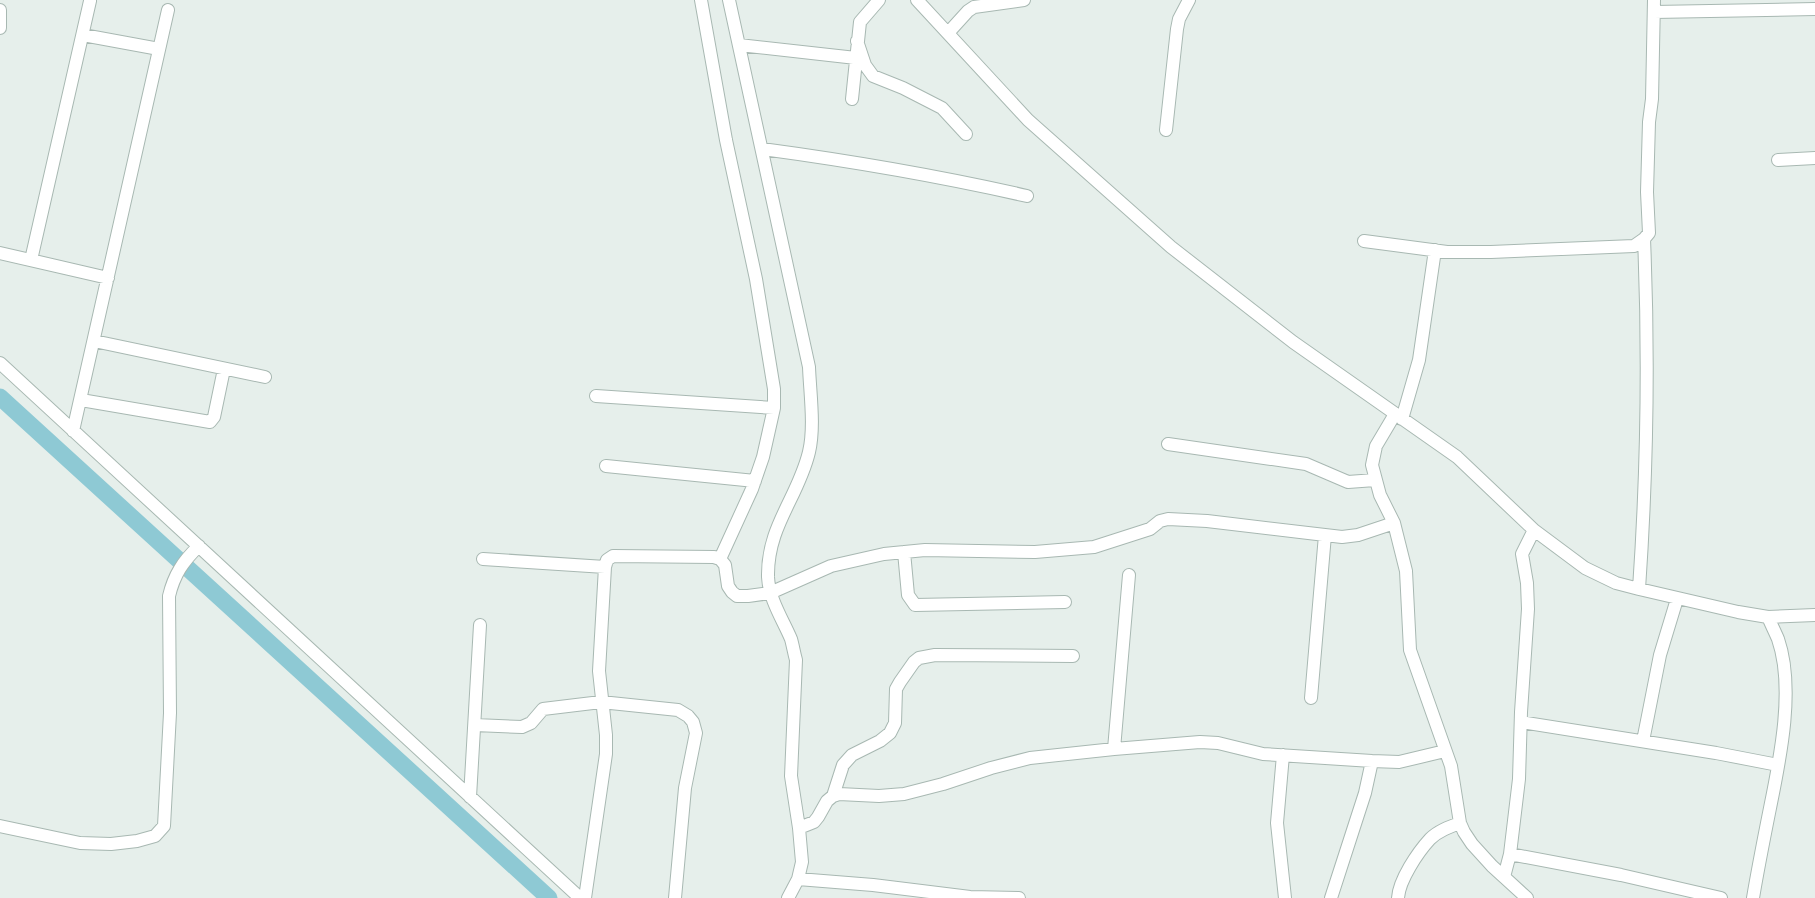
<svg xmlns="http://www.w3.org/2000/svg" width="1815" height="898" viewBox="0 0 1815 898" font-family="'Exo 2',sans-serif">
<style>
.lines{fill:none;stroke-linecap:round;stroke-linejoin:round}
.canal{stroke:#8ec9d4;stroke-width:17}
.minor-casing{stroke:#a8b8b2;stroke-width:14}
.minor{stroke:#fff;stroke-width:12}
</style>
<rect width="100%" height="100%" fill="#e6efeb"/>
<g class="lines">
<path class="canal" d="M0,397L549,898"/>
<g class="minor-casing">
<path id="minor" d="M701,0L726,140L756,279L774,389V408L763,457L752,489L720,559
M729,0L809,367C810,393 815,427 809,452C798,498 767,526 768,577C769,599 783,620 791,639C793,646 794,653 796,660L791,776L799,828L802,862L798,879L788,898
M917,0L1028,120L1171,247L1293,342L1457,457L1534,530L1585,568L1616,583L1639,589L1738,612L1768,617L1815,615
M0,10V28
M1654,12L1815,9
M948,33L968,11L974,7L1024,0
M83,35L159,49
M857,41L865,65L873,76L903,88L942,108L966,134
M739,45L856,58
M852,99L860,22L879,0
M1166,130L1177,29L1179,19L1189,0
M762,149C851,161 939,176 1027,196
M1778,160L1815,158
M1364,241L1447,252H1491L1634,246L1644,239L1649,233L1647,192L1649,122L1652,99L1654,0
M0,253L108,278
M31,260L90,1
M94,341L265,377
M0,363L580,898
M596,396L774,408
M81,400L210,422L214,417L224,369
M1395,414L1376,446L1372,465L1380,495L1394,523L1406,571L1410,650L1451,766L1460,823L1464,832L1472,844L1492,866L1527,898
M1402,419L1419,360L1435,250
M73,431L168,10
M1168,444L1306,464L1348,482L1375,480
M606,466L755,481
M904,552L908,595L915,605L1065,602
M483,559L605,567
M1639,589C1647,473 1649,356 1644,239
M1311,698L1325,535
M1521,722L1716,753L1778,765
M475,725L522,727L531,723L543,709L601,702L678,710L688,716L693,722L696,733L685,788L675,898
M1643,741L1660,655L1677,599
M1114,749L1129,575
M1283,755L1277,823L1285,898
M833,796L843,765L852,755L880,741L890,733L895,723L896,689L900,682L914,662L919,658L935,655L1073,656
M470,797L480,625
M0,826L80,843L111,844L137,841L155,836L164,826L170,713L169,596C174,575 183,561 199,546
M799,828L814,822L818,817L827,801L833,796L839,794L879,796L904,794L943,784L991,768L1030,758L1114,749L1200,742L1218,743L1263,754L1372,761L1399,762L1445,751
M1510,854L1621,875L1721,898
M1504,877L1510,854L1519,779L1521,712L1528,609L1527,583L1522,554L1534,530
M798,879L873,885L970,897L1019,898
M585,898L606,754V735L599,671L605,567L607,560L613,556L714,557L720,559L725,565L728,586L732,592L737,596H748L770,593L831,566L884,554L925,550L1035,552L1094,547L1150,529L1160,521L1168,519L1207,521L1342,537L1358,535L1394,523
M1331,898L1365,793L1372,761
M1398,898C1399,880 1418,852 1430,839C1438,831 1449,827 1460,823
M1753,898C1758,868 1764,838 1770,808C1780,759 1795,688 1778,639C1775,632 1771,624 1768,617"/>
</g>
<use href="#minor" class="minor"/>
</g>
</svg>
